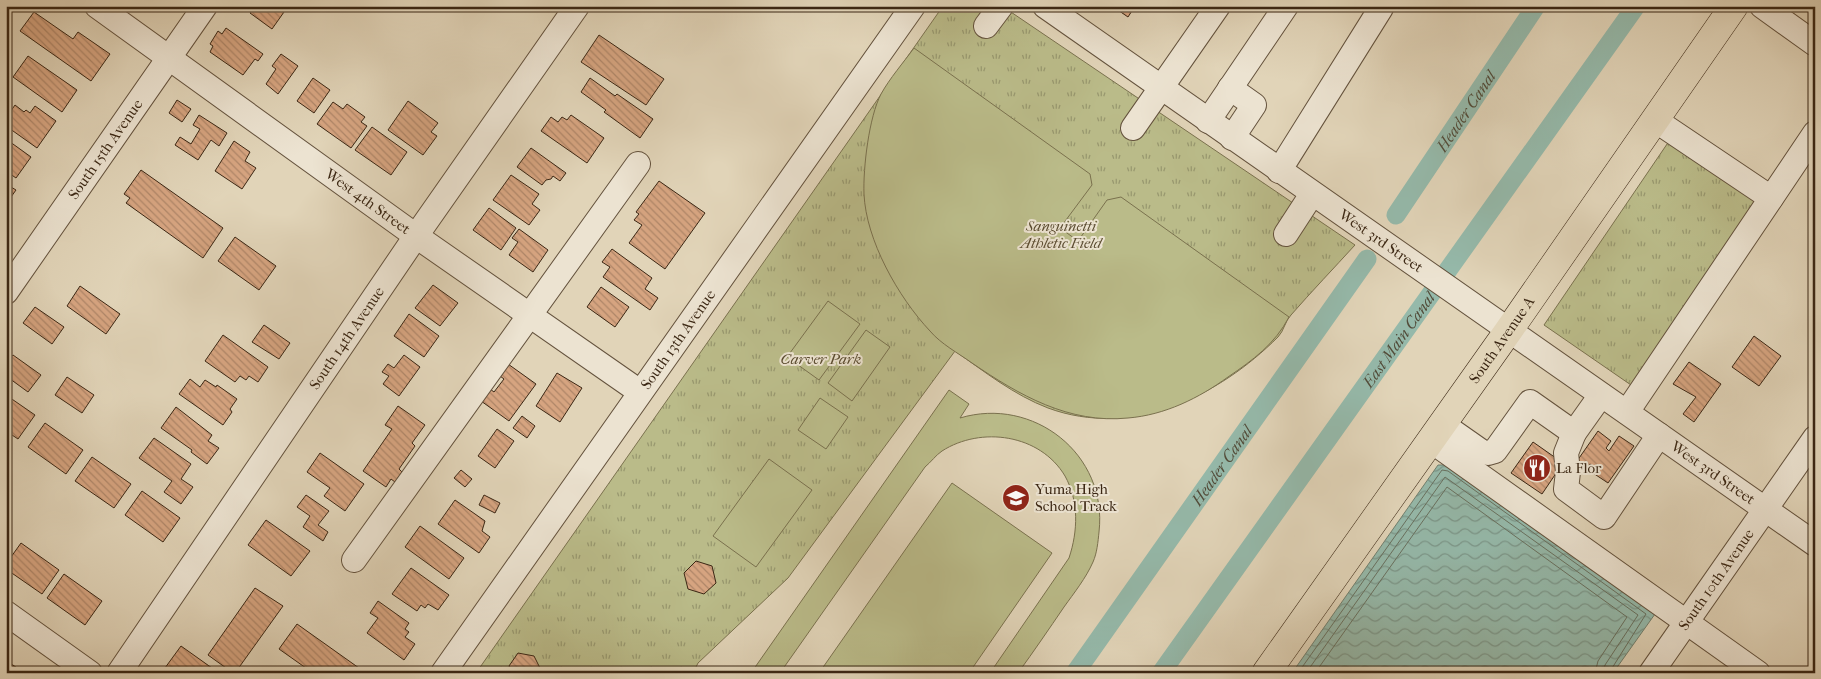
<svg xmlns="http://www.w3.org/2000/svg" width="1821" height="679" viewBox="0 0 1821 679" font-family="'IM FELL French Canon',serif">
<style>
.grass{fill:url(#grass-tufts);stroke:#7a714e}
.pitch{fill:#babb89;stroke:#7a714e}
.water{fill:url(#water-waves);stroke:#717f6e}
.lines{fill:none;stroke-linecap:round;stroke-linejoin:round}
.shore{stroke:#68705f;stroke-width:1}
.canal{stroke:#95b9aa;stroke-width:19}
.building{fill:url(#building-back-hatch);stroke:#3b2714}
.minor-casing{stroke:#64523d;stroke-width:26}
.major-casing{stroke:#3b2714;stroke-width:29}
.minor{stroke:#ece3d1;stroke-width:24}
.major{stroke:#e1d4b8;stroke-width:28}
.labels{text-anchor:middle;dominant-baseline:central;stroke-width:4;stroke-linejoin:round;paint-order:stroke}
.street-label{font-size:15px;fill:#3b2714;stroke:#ece3d1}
.park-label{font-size:15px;font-style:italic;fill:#5b4c31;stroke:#ece3d1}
.poi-label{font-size:15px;fill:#3b2714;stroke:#ece3d1;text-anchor:start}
.water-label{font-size:16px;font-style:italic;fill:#524c3a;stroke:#ece3d1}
</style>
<defs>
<pattern id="grass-tufts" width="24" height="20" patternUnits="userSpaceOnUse" patternTransform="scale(1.25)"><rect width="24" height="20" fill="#babb89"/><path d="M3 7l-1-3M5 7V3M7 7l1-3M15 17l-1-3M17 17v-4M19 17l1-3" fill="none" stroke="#98986f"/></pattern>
<pattern id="water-waves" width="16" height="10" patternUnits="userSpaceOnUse" patternTransform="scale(1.25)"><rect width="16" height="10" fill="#95b9aa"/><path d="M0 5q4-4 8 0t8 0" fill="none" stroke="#7b9689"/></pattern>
<pattern id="building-back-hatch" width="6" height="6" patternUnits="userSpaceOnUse" patternTransform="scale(1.25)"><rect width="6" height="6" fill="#d6a480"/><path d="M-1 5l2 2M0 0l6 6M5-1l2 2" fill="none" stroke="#af8668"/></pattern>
</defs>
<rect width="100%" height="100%" fill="#e1d4b8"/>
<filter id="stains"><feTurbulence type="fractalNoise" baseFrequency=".004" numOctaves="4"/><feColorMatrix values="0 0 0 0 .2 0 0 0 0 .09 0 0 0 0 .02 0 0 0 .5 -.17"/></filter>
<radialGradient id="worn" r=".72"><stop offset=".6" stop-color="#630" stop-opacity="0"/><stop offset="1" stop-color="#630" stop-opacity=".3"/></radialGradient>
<path class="grass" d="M943,6H1002L1355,245C1334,268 1312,291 1291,315C1285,321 1284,331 1278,337C1219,396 1132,439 1048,408C1014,395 985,372 955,351L788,578L698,663L693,673H476Z
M1680,125L1768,186L1631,385L1544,325Z"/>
<path class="pitch" d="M914,48L1090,174L1092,185L1060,228L1078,241L1107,200L1121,197L1289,317C1275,344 1253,360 1228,377C1199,398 1165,415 1128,418C1069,424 1019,395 972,363C958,353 941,344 930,331C898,297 866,240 864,194C863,168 869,117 881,94C890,78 903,63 914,48Z
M828,301L860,324L819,380L787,357Z
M866,330L890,347L852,401L828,383Z
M949,390L969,404L960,418C1033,396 1108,454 1099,532C1098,542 1097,553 1093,562C1086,578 1074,593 1064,607C1049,629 1034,651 1018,673H990L1069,558C1078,531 1079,501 1065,476C1040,434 981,426 942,451C936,455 931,462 925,467L780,673H751Z
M820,398L848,417L826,449L798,430Z
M769,459L812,490L756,567L713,536Z
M952,483L1052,553L969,673H819Z"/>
<path class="water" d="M1438,465H1449L1655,614L1613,673H1292Z"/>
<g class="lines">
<path class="shore" d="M1298,673L1442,470L1448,471L1646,614L1609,673
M1306,673L1445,477L1638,615L1605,665L1603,673
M1315,673L1447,487L1627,617L1598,661L1595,673"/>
<g class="canal">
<path id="s1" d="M1396,215L1536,6"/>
<path id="s2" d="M1075,673L1367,259"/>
<path id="s3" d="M1161,673L1636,6"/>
</g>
</g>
<path class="building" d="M255,6H276L284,12L272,29L250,13Z
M1112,6H1135L1128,17Z
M34,12L73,39L78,32L110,54L91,81L20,31Z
M226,28L263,54L258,61L255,59L243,75L210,52L213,46L210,44L218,31L222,34Z
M599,35L664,79L646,105L581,62Z
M281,54L298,66L278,94L266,84L276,69L272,66Z
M28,56L77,90L62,112L13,77Z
M313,78L330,90L314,113L297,101Z
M590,78L615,96L617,94L653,119L640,138L604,112L606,110L581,92Z
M177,100L191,109L182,122L169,113Z
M408,101L438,123L431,132L437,136L423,155L388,130Z
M333,102L343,109L347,104L365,117L361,122L367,126L351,148L317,124Z
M15,105L24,112L26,110L30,113L35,106L56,121L37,148L6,126V118Z
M199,115L227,133L219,146L211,140L198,160L175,145L180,137L191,144L200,129L193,125Z
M571,115L604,138L587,163L541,131L551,117L558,122L562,117L567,120Z
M372,127L407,152L391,175L355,150Z
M6,139L31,157L16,178L6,171Z
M234,141L250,152L245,161L256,168L242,189L215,171Z
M531,148L566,173L560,181L553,176L551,179L546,180L542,185L517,167Z
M141,170L223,228L203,258L126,203L130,198L124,194Z
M511,175L539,194L532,204L540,210L529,225L493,200Z
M659,181L705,213L665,269L629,243L642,225L634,220L639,214L636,212Z
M6,184L16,190L6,204Z
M489,208L516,228L501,250L473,230Z
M519,229L548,250L533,272L509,255L518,242L512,238Z
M235,237L276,266L259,290L218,261Z
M612,249L652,278L645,289L658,298L650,310L603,277L610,267L602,262Z
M433,285L458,303L440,326L415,308Z
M80,286L120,314L106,334L67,306Z
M601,287L629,307L615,327L587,307Z
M35,307L64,327L52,344L23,323Z
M409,314L439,336L424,357L394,336Z
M264,325L290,343L279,359L252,342Z
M223,335L268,367L258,382L249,376L246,380L240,376L235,382L205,361Z
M1754,336L1781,356L1759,386L1732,367Z
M13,355L41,375L28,392L6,376V362Z
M404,355L420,367L399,396L383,384L389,376L382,372L388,364L394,368Z
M1689,362L1721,384L1694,422L1683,414L1696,397L1673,384Z
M508,364L536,384L509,421L481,401L490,389L494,392L504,379L500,376Z
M557,373L582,388L560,422L536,406Z
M67,377L94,395L82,413L55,395Z
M190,379L200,387L205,380L216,387L217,385L237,399L230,409L232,412L223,425L179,394Z
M6,395L35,415L18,439L6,431Z
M398,406L425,425L412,443L415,446L399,469L402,472L395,482L391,479L386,487L363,471L392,429L385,425Z
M176,407L212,435L208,441L219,448L207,464L191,452L192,450L161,428Z
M522,416L535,426L527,438L513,428Z
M45,423L83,450L66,474L28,447Z
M497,429L514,441L495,468L478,456Z
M1598,431L1611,441L1606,448L1609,451L1619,436L1634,446L1608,483L1593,473L1596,468L1590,464L1587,468L1577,461Z
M154,438L191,464L181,479L193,487L181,504L164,492L172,481L139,458Z
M1533,442L1563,463L1542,494L1511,473Z
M320,453L364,484L345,511L324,496L330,488L307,472Z
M92,457L131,484L114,508L75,481Z
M461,470L472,479L465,487L454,478Z
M142,491L180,518L163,542L125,515Z
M306,495L329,511L318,525L328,532L323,541L303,527L310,516L297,507Z
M484,495L500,503L495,513L479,505Z
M455,500L485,521L482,531L490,537L479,553L438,524Z
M266,520L310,551L291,576L248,545Z
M420,526L464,558L449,579L405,547Z
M21,543L59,570L42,594L6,569V564Z
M696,561L712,566L716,583L704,594L688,589L684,573Z
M411,568L449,595L438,610L428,604L425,608L421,605L417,611L392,594Z
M64,574L102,601L85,625L47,598Z
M255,588L283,606L235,673H233L208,655Z
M378,601L409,623L405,629L409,632L405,637L415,644L404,660L367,633L378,618L370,613Z
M297,624L366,673H313L279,649Z
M181,646L219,673L162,672Z
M518,653L534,656L541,670L539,673H512L509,666Z
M6,660L24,673H6Z"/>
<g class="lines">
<g class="minor-casing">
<g id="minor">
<path id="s4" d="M97,6L416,236L640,392"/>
<path id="s5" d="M1045,6L1815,544"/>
<path d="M1762,6L1815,44"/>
<path d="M986,26L1001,6"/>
<path d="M1230,88L1254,105L1232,138"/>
<path d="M1655,120L1771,198"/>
<path d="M1208,121L1286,6"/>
<path d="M1133,128L1218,6"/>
<path d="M1279,171L1381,8L1378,6"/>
<path d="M1286,234L1312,194"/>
<path id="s6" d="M6,292L205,6"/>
<path d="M1627,412L1815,133"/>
<path d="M1442,424L1482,452L1488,453L1495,451L1530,402L1574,433L1601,395"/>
<path d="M1574,433L1566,453L1568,472L1566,489L1604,517L1659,435"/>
<path d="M1430,440L1758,673"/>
<path d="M354,560L638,164"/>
<path d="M6,613L90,673"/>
<path id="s7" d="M119,673L416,236L577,6"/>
<path id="s8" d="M443,673L913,6"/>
<path id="s9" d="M1651,673L1815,438"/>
</g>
</g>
<g class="major-casing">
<g id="major">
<path id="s10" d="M1266,673L1509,330L1734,6"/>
</g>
</g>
<use href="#minor" class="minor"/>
<use href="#major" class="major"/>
</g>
<defs>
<g id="restaurant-disc" transform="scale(1.4375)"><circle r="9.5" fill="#8f2418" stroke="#ece3d1"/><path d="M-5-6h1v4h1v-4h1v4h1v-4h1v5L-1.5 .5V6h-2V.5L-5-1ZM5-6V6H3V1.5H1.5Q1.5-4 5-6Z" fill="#fff"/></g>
<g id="school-disc" transform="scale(1.4375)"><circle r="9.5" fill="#8f2418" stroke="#ece3d1"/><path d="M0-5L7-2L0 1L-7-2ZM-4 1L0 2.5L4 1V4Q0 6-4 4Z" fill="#fff"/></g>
</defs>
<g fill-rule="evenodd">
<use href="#restaurant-disc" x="1537" y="468"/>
<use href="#school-disc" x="1016" y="498"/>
</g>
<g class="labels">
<g class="street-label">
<text stroke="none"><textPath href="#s6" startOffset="174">South 15th Avenue</textPath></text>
<text stroke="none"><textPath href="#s4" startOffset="334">West 4th Street</textPath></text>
<text stroke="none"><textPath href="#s5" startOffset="410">West 3rd Street</textPath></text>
<text stroke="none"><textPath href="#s7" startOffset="405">South 14th Avenue</textPath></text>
<text stroke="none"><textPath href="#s8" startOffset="408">South 13th Avenue</textPath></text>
<text stroke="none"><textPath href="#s10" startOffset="408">South Avenue A</textPath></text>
<text stroke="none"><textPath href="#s5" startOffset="815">West 3rd Street</textPath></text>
<text stroke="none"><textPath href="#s9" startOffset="114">South 10th Avenue</textPath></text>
</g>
<g class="park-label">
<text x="1061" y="226">Sanguinetti<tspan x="1061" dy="17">Athletic Field</tspan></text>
<text x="821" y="359">Carver Park</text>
</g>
<g class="poi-label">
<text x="1556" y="468">La Flor</text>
<text x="1035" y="489">Yuma High<tspan x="1035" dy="17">School Track</tspan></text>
</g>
<g class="water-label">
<text stroke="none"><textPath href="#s1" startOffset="125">Header Canal</textPath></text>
<text stroke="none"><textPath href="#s3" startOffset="409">East Main Canal</textPath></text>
<text stroke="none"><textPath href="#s2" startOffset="254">Header Canal</textPath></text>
</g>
</g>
<rect width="1821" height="679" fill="none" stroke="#e1d4b8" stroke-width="25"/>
<rect x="8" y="8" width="1806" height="664" fill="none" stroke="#3b2714" stroke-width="2.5"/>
<rect x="12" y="12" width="1796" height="654" fill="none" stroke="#3b2714"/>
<rect width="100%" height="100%" filter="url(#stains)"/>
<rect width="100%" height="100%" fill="url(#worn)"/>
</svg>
